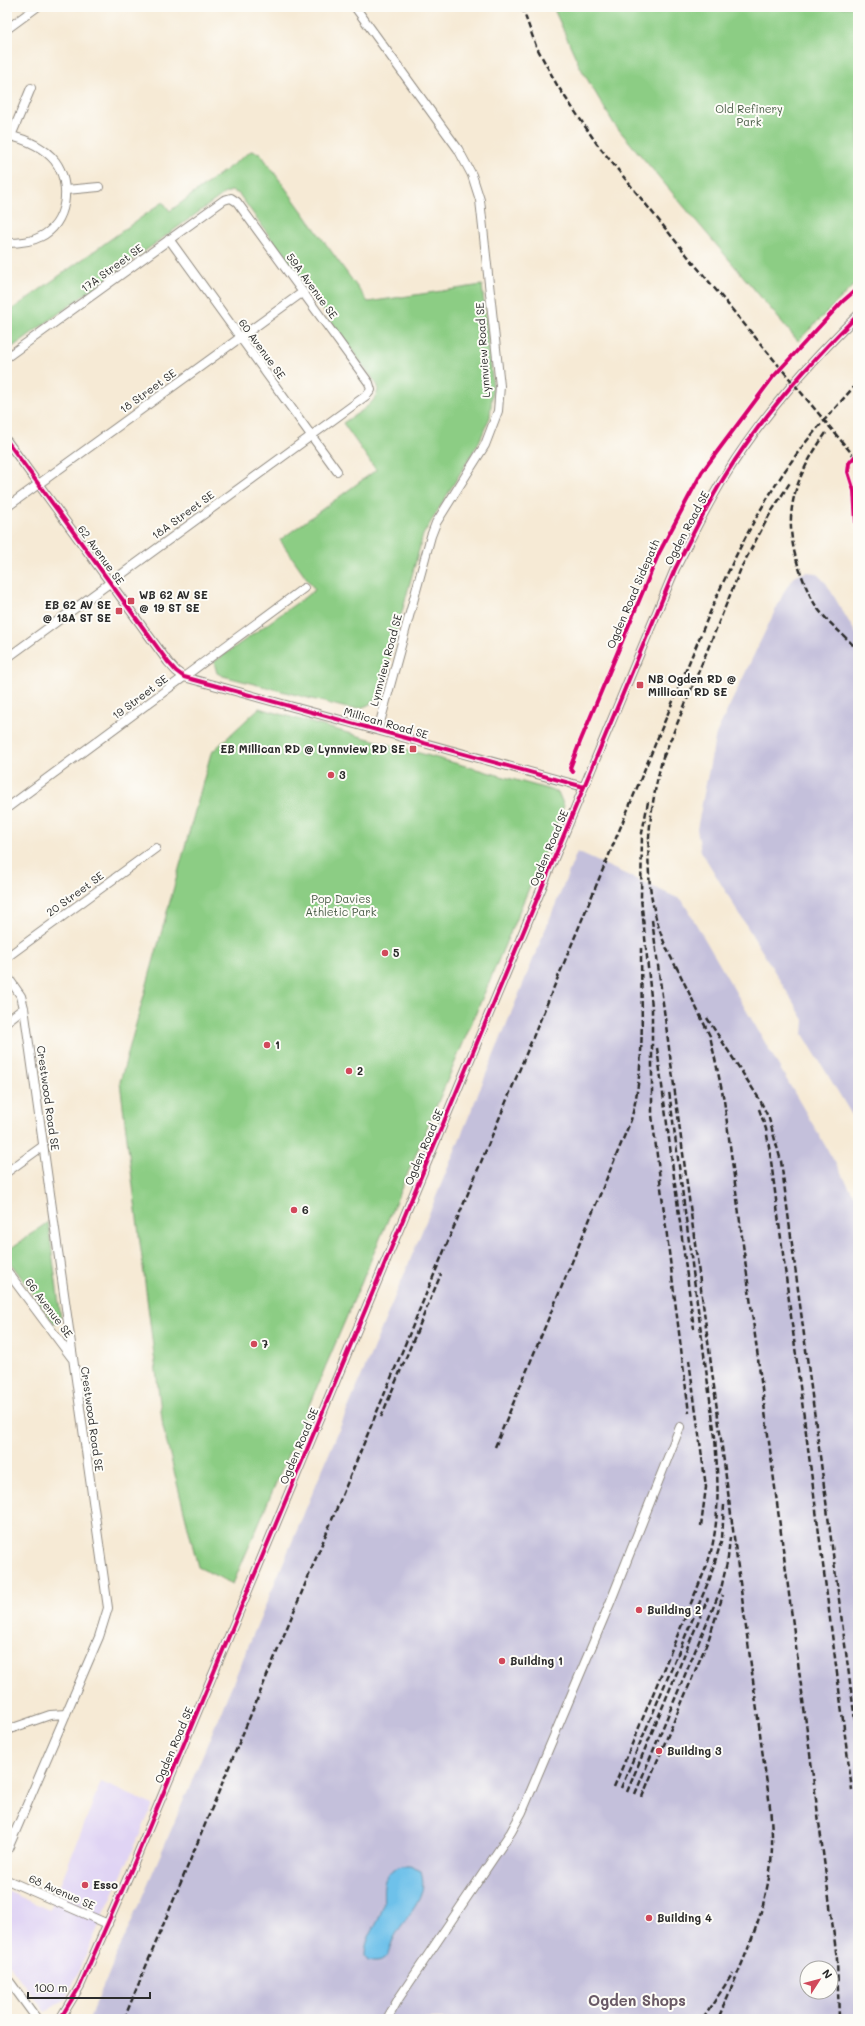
<svg xmlns="http://www.w3.org/2000/svg" width="865" height="2026" font-family="Mali,sans-serif">
<style>
.built{fill:#e0d4f4}
.industrial{fill:#c4c0db;fill-rule:evenodd}
.green{fill:#8ccd84;stroke:#5c7c58}
.water{fill:#6ec1ea;stroke:#4c768a}
.lines{fill:none;stroke-linecap:round;stroke-linejoin:round}
.minor-casing{stroke:#908a80;stroke-width:10}
.minor{stroke:#fff;stroke-width:8}
.rail{stroke:#2b2b2b;stroke-width:2.5;stroke-dasharray:6 3;stroke-linecap:butt}
.cycleway-casing{stroke:#fdfcf7;stroke-width:6}
.cycleway{stroke:#d6006c;stroke-width:4}
.poi-dot{fill:#d1495b;stroke:#fdfcf7;stroke-width:1.5}
.labels{text-anchor:middle;stroke-width:4;stroke-linejoin:round;paint-order:stroke}
.park-label{font-size:11px;fill:#485c46;stroke:#fdfcf7}
.street-label{font-size:11px;fill:#2b2b2b;stroke:#fdfcf7}
.poi-label{font-size:11px;font-weight:bold;fill:#2b2b2b;stroke:#fdfcf7;text-anchor:start}
.district-label{font-size:15px;font-weight:bold;fill:#6a5a66;stroke:#fdfcf7}
</style>
<rect width="100%" height="100%" fill="#fdfcf7"/>
<filter id="ink" filterUnits="userSpaceOnUse"><feTurbulence type="fractalNoise" baseFrequency=".025" numOctaves="2"/><feDisplacementMap in="SourceGraphic" scale="8" xChannelSelector="R" yChannelSelector="G"/><feConvolveMatrix kernelMatrix="1 2 1 2 8 2 1 2 1" color-interpolation-filters="sRGB"/></filter>
<filter id="wash" filterUnits="userSpaceOnUse"><feTurbulence type="fractalNoise" baseFrequency=".012" numOctaves="4" result="noise"/><feDisplacementMap in="SourceGraphic" scale="16" xChannelSelector="R" yChannelSelector="G"/><feGaussianBlur stdDeviation="0.9" result="paint"/><feColorMatrix in="noise" values="0 0 0 0 0 0 0 0 0 0 0 0 0 0 0 0 0 1.4 0 .05"/><feComposite in="paint" operator="in"/></filter>
<g filter="url(#wash)">
<rect width="100%" height="100%" fill="#f6ead5"/>
<!-- built -->
<path class="built" d="M 101,1782 L 153,1805 L 66,1999 L 45,2012 L 7,1962 L 7,1891 L 50,1910 Z"/>
<!-- industrial -->
<path class="industrial" d="M 807,572 L 816,573 L 826,583 L 858,637 L 858,1125 L 803,1034 L 804,1020 L 701,851 L 697,829 L 716,734 L 785,590 L 795,575 Z
M 577,852 L 682,900 L 858,1202 L 858,2019 L 89,2019 L 172,1828 L 406,1270 ZM 807,1968 L 831,1968 L 831,1992 L 807,1992 Z"/>
<!-- green -->
<path class="green" d="M 553,7 L 858,7 L 858,281 L 798,341 L 614,124 L 580,67 Z
M 251,151 L 260,153 L 368,302 L 482,285 L 493,386 L 490,417 L 479,442 L 423,535 L 379,696 C 369,707 361,709 347,708 L 223,676 L 217,673 L 214,662 L 315,590 L 280,540 L 376,470 L 343,423 C 355,414 379,404 378,386 L 239,194 L 232,191 L 225,193 L 7,351 L 7,313 L 163,202 L 170,211 Z
M 259,708 L 558,792 L 564,806 L 233,1584 L 198,1567 L 163,1427 L 120,1082 L 211,753 Z
M 48,1222 L 61,1319 L 57,1323 L 54,1323 L 7,1258 L 7,1251 Z"/>
<!-- water -->
<path class="water" d="M 402,1866 L 410,1866 L 421,1871 C 430,1900 404,1916 393,1940 C 390,1946 389,1955 383,1959 C 379,1962 373,1961 368,1960 L 365,1956 C 364,1937 379,1924 383,1906 C 385,1896 381,1886 387,1876 C 390,1870 396,1868 402,1866 Z"/>
</g>
<g filter="url(#ink)">
<g class="lines">
<!-- minor casing -->
<g class="minor-casing">
<path id="minor" d="M 355,7 L 458,149 L 472,175 L 480,200 L 500,386 L 498,411 L 485,445 L 436,523 L 431,536 L 378,730
M 7,29 L 37,7
M 7,135 C 25,139 43,146 55,161 C 72,184 68,224 40,237 C 31,242 17,243 7,243
M 11,136 L 31,88
M 66,190 L 99,187
M 169,239 L 337,471
M 7,357 L 224,200 L 231,198 L 237,202 L 369,383 L 371,390 L 367,395 L 7,658
M 7,441 L 168,662 L 176,671 L 184,677 L 584,787
M 7,507 L 303,292
M 7,808 L 304,588
M 7,957 L 156,848
M 7,976 L 21,996 L 24,1008 L 108,1608 L 99,1637 L 7,1851
M 7,1021 L 24,1008
M 7,1172 L 43,1146
M 7,1271 L 72,1358
M 7,1730 L 50,1715 L 66,1714
M 7,1880 L 108,1924
M 7,1978 L 37,2019
M 60,2019 L 80,1986 L 132,1868 L 675,569 C 691,538 706,506 725,476 C 762,416 808,364 858,315
M 387,2019 L 399,1998 L 511,1832 L 522,1812 L 610,1603 L 680,1427"/>
</g>
<!-- minor -->
<use href="#minor" class="minor"/>
<!-- rail -->
<path class="rail" d="M 522,7 L 536,46 L 557,85 L 597,144 L 686,254 L 858,461
M 826,433 C 796,476 781,512 798,565 C 803,580 809,596 818,609 C 830,625 846,636 858,651
M 664,753 C 644,825 638,904 678,970
M 663,758 L 742,566 L 770,514 L 791,481
M 648,802 L 642,833 L 641,898 L 652,1007 L 652,1115 L 689,1413
M 652,920 L 760,1733 C 764,1770 773,1810 772,1848 C 770,1909 741,1964 718,2019
M 676,966 L 710,1036 L 724,1100 L 837,1959 L 839,2019
M 707,1018 L 760,1100 L 769,1119 L 781,1161 L 858,1743
M 657,1048 L 694,1329
M 759,1109 L 766,1129 L 770,1153 L 852,1790
M 689,1360 L 706,1487 L 701,1526
M 381,1417 L 441,1274
M 495,1447 L 631,1120 C 646,1064 641,1005 641,948
M 614,1787 L 707,1565 C 721,1523 718,1481 715,1437 L 669,1091
M 621,1788 L 710,1578 L 722,1539 L 724,1505
M 627,1792 L 708,1598
M 635,1794 L 721,1589 L 728,1558 L 730,1537
M 642,1797 L 709,1638 L 723,1595
M 124,2019 L 716,598 C 740,545 767,493 802,447 C 820,424 839,404 858,382
M 703,2019 L 733,1973"/>
<!-- cycleway casing -->
<g class="cycleway-casing">
<path id="cycleway" d="M 7,441 L 168,662 L 176,671 L 184,677 L 584,787
M 858,453 L 849,463 L 848,472 L 854,491 L 858,552
M 573,772 L 570,768 L 580,742 L 659,553 L 702,472 L 773,377 L 843,301 L 858,288
M 60,2019 L 80,1986 L 132,1868 L 675,569 C 691,538 706,506 725,476 C 762,416 808,364 858,315"/>
</g>
<!-- cycleway -->
<use href="#cycleway" class="cycleway"/>
</g>
</g>
<!-- markers -->
<g class="poi-dot">
<rect x="127" y="597" width="8" height="8" rx="2"/>
<rect x="115" y="607" width="8" height="8" rx="2"/>
<rect x="636" y="681" width="8" height="8" rx="2"/>
<rect x="409" y="745" width="8" height="8" rx="2"/>
<circle cx="331" cy="775" r="4"/>
<circle cx="385" cy="953" r="4"/>
<circle cx="267" cy="1045" r="4"/>
<circle cx="349" cy="1071" r="4"/>
<circle cx="294" cy="1210" r="4"/>
<circle cx="254" cy="1344" r="4"/>
<circle cx="639" cy="1610" r="4"/>
<circle cx="502" cy="1661" r="4"/>
<circle cx="659" cy="1751" r="4"/>
<circle cx="85" cy="1885" r="4"/>
<circle cx="649" cy="1918" r="4"/>
</g>
<g class="labels">
<!-- park labels -->
<g class="park-label">
<text x="749" y="113">Old Refinery<tspan x="749" dy="13">Park</tspan></text>
<text x="341" y="903">Pop Davies<tspan x="341" dy="13">Athletic Park</tspan></text>
</g>
<!-- street labels -->
<g class="street-label">
<text transform="translate(112 268) rotate(-36)" y="4">17A Street SE</text>
<text transform="translate(312 286) rotate(54)" y="4">59A Avenue SE</text>
<text transform="translate(262 349) rotate(54)" y="4">60 Avenue SE</text>
<text transform="translate(483 350) rotate(-94)" y="4">Lynnview Road SE</text>
<text transform="translate(148 391) rotate(-36)" y="4">18 Street SE</text>
<text transform="translate(183 515) rotate(-36)" y="4">18A Street SE</text>
<text transform="translate(687 528) rotate(-62)" y="4">Ogden Road SE</text>
<text transform="translate(101 555) rotate(54)" y="4">62 Avenue SE</text>
<text transform="translate(633 594) rotate(-67)" y="4">Ogden Road Sidepath</text>
<text transform="translate(386 660) rotate(-75)" y="4">Lynnview Road SE</text>
<text transform="translate(140 697) rotate(-37)" y="4">19 Street SE</text>
<text transform="translate(386 723) rotate(16)" y="4">Millican Road SE</text>
<text transform="translate(549 848) rotate(-67)" y="4">Ogden Road SE</text>
<text transform="translate(75 894) rotate(-36)" y="4">20 Street SE</text>
<text transform="translate(48 1098) rotate(82)" y="4">Crestwood Road SE</text>
<text transform="translate(424 1147) rotate(-67)" y="4">Ogden Road SE</text>
<text transform="translate(49 1308) rotate(53)" y="4">66 Avenue SE</text>
<text transform="translate(92 1419) rotate(82)" y="4">Crestwood Road SE</text>
<text transform="translate(299 1446) rotate(-67)" y="4">Ogden Road SE</text>
<text transform="translate(174 1745) rotate(-67)" y="4">Ogden Road SE</text>
<text transform="translate(62 1892) rotate(24)" y="4">68 Avenue SE</text>
</g>
<!-- poi labels -->
<g class="poi-label">
<text x="139" y="599">WB 62 AV SE<tspan x="139" dy="13">@ 19 ST SE</tspan></text>
<text x="111" y="609" text-anchor="end">EB 62 AV SE<tspan x="111" dy="13">@ 18A ST SE</tspan></text>
<text x="648" y="683">NB Ogden RD @<tspan x="648" dy="13">Millican RD SE</tspan></text>
<text x="405" y="753" text-anchor="end">EB Millican RD @ Lynnview RD SE</text>
<text x="339" y="779">3</text>
<text x="393" y="957">5</text>
<text x="275" y="1049">1</text>
<text x="357" y="1075">2</text>
<text x="302" y="1214">6</text>
<text x="262" y="1348">7</text>
<text x="647" y="1614">Building 2</text>
<text x="510" y="1665">Building 1</text>
<text x="667" y="1755">Building 3</text>
<text x="93" y="1889">Esso</text>
<text x="657" y="1922">Building 4</text>
</g>
<!-- district labels -->
<g class="district-label">
<text x="637" y="2006">Ogden Shops</text>
</g>
</g>
<!-- margin -->
<rect width="865" height="2026" fill="none" stroke="#fdfcf7" stroke-width="24"/>
<!-- north arrow -->
<g transform="translate(819 1980) rotate(54)"><circle r="19" fill="#fdfcf7" stroke="#a9a8a5"/>
<path d="M0-3L7 15L0 10L-7 15Z" fill="#d1495b"/>
<text y="-6" font-size="11" font-weight="bold" text-anchor="middle" fill="#2b2b2b">N</text>
</g>
<!-- scale -->
<path d="M28 1992v6h122v-6" fill="none" stroke="#2b2b2b" stroke-width="2"/>
<text x="34" y="1992" font-size="12" fill="#2b2b2b" stroke="#fdfcf7" stroke-width="3" paint-order="stroke">100 m</text>
</svg>
